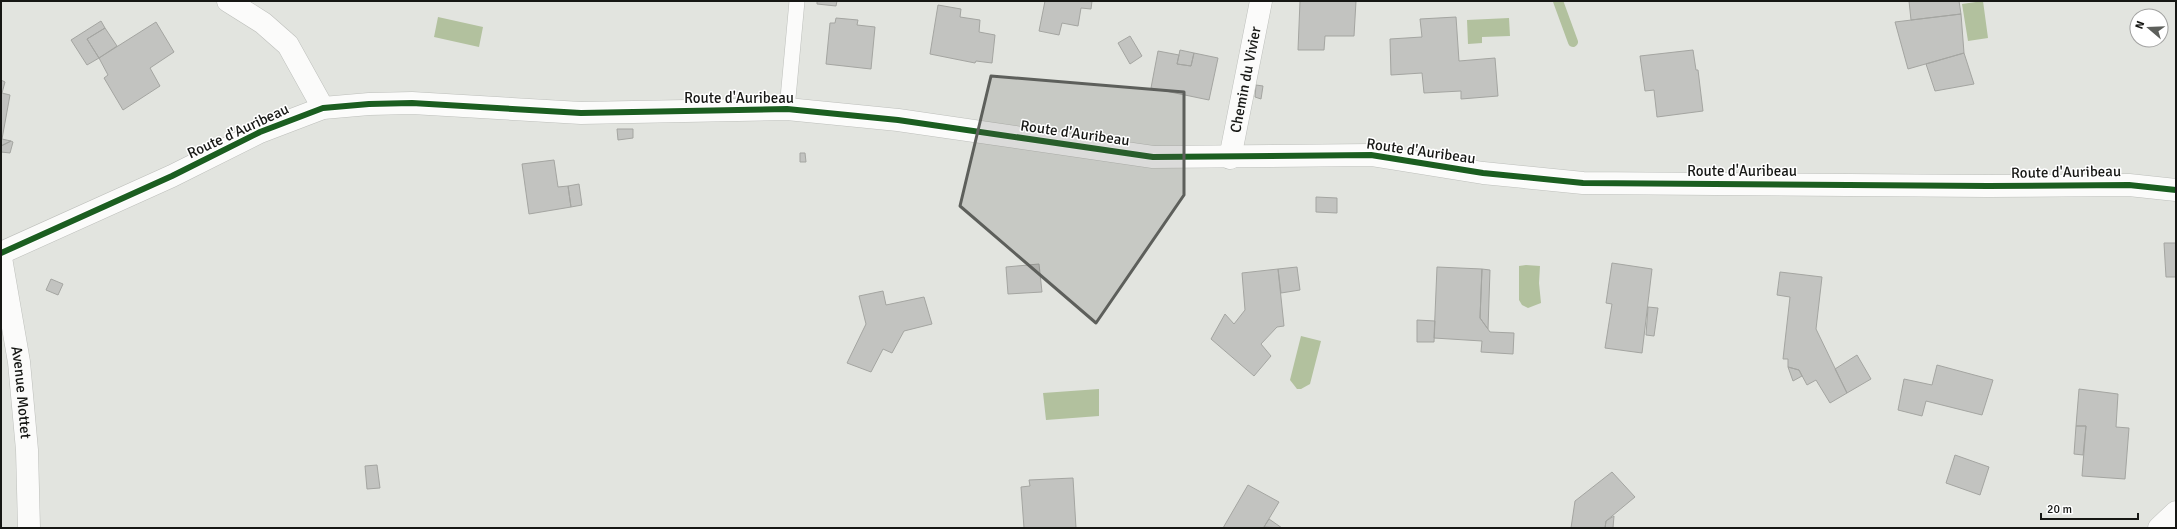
<svg xmlns="http://www.w3.org/2000/svg" width="2177" height="529" font-family="Signika,sans-serif">
<style>
.water{fill:#b2c19e}
.lines{fill:none;stroke-linecap:round;stroke-linejoin:round}
.stream{stroke:#b2c19e;stroke-width:10}
.building{fill:#c2c3c0;stroke:#a4a5a1}
.service-casing{stroke:#bdbfbb;stroke-width:16}
.minor-casing{stroke:#bdbfbb;stroke-width:23}
.tertiary-casing{stroke:#bdbfbb;stroke-width:23}
.service{stroke:#fbfbfa;stroke-width:15}
.minor{stroke:#fbfbfa;stroke-width:22}
.tertiary{stroke:#fbfbfa;stroke-width:22}
.cycleway-casing{stroke:#fff;stroke-width:8}
.cycleway{stroke:#1b5e20;stroke-width:6}
.marked{fill:#5d5f5b;fill-opacity:0.2;stroke:#5d5f5b;stroke-width:3;stroke-linejoin:round}
.labels{text-anchor:middle;stroke-width:3;stroke-linejoin:round;paint-order:stroke}
.street-label{font-size:15px;fill:#161714;stroke:#fff}
</style>
<rect width="100%" height="100%" fill="#e2e4df"/>
<!-- water -->
<path class="water" d="M 1983,1 L 1988,38 L 1968,41 L 1962,4 Z
M 438,17 L 483,27 L 479,47 L 434,37 Z
M 1509,18 L 1510,36 L 1482,37 L 1482,43 L 1468,44 L 1467,20 Z
M 1526,265 L 1540,266 L 1539,283 L 1541,303 L 1528,308 L 1522,305 L 1519,300 L 1519,266 Z
M 1301,336 L 1321,341 L 1310,384 L 1301,389 L 1297,389 L 1290,380 Z
M 1099,389 L 1099,416 L 1046,420 L 1043,393 Z"/>
<g class="lines">
<!-- stream -->
<path class="stream" d="M 1558,1 L 1573,42"/>
</g>
<!-- building -->
<path class="building" d="M 817,1 L 837,1 L 836,6 L 817,4 Z
M 1045,1 L 1092,1 L 1091,9 L 1081,8 L 1078,26 L 1062,23 L 1059,35 L 1039,31 Z
M 1300,1 L 1356,1 L 1354,36 L 1325,36 L 1324,50 L 1298,50 Z
M 1909,1 L 1959,1 L 1961,14 L 1911,20 Z
M 938,5 L 961,9 L 960,17 L 980,20 L 979,32 L 995,35 L 992,63 L 976,61 L 975,63 L 930,54 Z
M 1961,14 L 1964,53 L 1908,69 L 1895,22 Z
M 1456,17 L 1459,61 L 1495,58 L 1498,96 L 1461,99 L 1461,91 L 1424,93 L 1422,73 L 1391,75 L 1390,39 L 1422,37 L 1420,19 Z
M 836,18 L 858,20 L 857,25 L 875,27 L 871,69 L 826,64 L 830,23 L 835,23 Z
M 101,21 L 105,28 L 87,39 L 99,58 L 87,65 L 71,40 Z
M 156,22 L 174,52 L 150,68 L 160,86 L 123,110 L 104,78 L 108,75 L 99,58 Z
M 105,28 L 117,46 L 99,58 L 87,39 Z
M 1130,36 L 1142,56 L 1130,64 L 1118,43 Z
M 1180,50 L 1194,53 L 1191,66 L 1177,64 Z
M 1693,50 L 1696,70 L 1698,70 L 1703,111 L 1657,117 L 1654,90 L 1645,91 L 1640,56 Z
M 1158,51 L 1179,55 L 1177,64 L 1191,66 L 1194,53 L 1218,58 L 1209,100 L 1151,88 Z
M 1964,53 L 1974,84 L 1935,91 L 1926,64 Z
M 1,80 L 5,82 L 2,93 L 10,95 L 2,139 L 11,141 L 1,146 Z
M 1256,85 L 1263,86 L 1261,99 L 1255,97 Z
M 617,129 L 633,129 L 633,138 L 618,140 Z
M 11,141 L 13,142 L 10,153 L 1,152 L 1,146 Z
M 800,153 L 805,153 L 806,162 L 800,162 Z
M 554,160 L 558,187 L 568,186 L 571,207 L 529,214 L 522,164 Z
M 579,184 L 582,205 L 571,207 L 568,186 Z
M 1316,197 L 1337,198 L 1337,213 L 1316,212 Z
M 2164,243 L 2176,243 L 2176,277 L 2166,277 Z
M 1612,263 L 1652,269 L 1642,353 L 1605,348 L 1612,304 L 1606,303 Z
M 1039,264 L 1042,292 L 1008,294 L 1006,267 Z
M 1297,267 L 1300,290 L 1281,293 L 1278,269 Z
M 1437,267 L 1482,269 L 1480,318 L 1490,332 L 1514,333 L 1513,354 L 1481,352 L 1482,341 L 1434,338 Z
M 1278,269 L 1284,326 L 1277,327 L 1261,344 L 1271,356 L 1254,376 L 1211,339 L 1225,314 L 1234,324 L 1245,310 L 1242,273 Z
M 1482,269 L 1490,270 L 1488,329 L 1480,318 Z
M 1780,272 L 1822,277 L 1816,329 L 1847,393 L 1830,403 L 1816,380 L 1807,385 L 1799,370 L 1788,367 L 1788,359 L 1783,359 L 1790,297 L 1777,295 Z
M 51,279 L 63,284 L 58,295 L 46,290 Z
M 883,291 L 886,305 L 924,297 L 932,324 L 904,331 L 892,353 L 883,349 L 871,372 L 847,363 L 866,324 L 859,296 Z
M 1648,307 L 1658,308 L 1654,336 L 1646,335 Z
M 1417,320 L 1435,321 L 1434,342 L 1417,342 Z
M 1857,355 L 1871,379 L 1847,393 L 1835,369 Z
M 1937,365 L 1993,380 L 1982,415 L 1926,401 L 1922,416 L 1898,410 L 1904,379 L 1932,385 Z
M 1788,367 L 1799,370 L 1802,376 L 1793,381 Z
M 2079,389 L 2118,394 L 2116,427 L 2129,428 L 2125,479 L 2082,476 L 2086,426 L 2076,426 Z
M 2076,426 L 2086,426 L 2083,455 L 2074,454 Z
M 1955,455 L 1989,467 L 1980,495 L 1946,483 Z
M 377,465 L 380,488 L 367,489 L 365,466 Z
M 1612,472 L 1635,497 L 1606,521 L 1605,528 L 1571,528 L 1575,501 Z
M 1073,478 L 1076,528 L 1024,528 L 1021,487 L 1030,486 L 1029,480 Z
M 1248,485 L 1279,502 L 1264,527 L 1265,528 L 1223,528 Z
M 1614,516 L 1613,528 L 1605,528 L 1606,521 Z
M 1269,519 L 1282,528 L 1264,527 Z"/>
<g class="lines">
<!-- service casing -->
<g class="service-casing">
<path id="service" d="M 787,109 L 797,1"/>
</g>
<!-- minor casing -->
<g class="minor-casing">
<g id="minor">
<path d="M 228,1 L 263,23 L 288,45 L 323,108"/>
<path id="s1" d="M 1230,158 L 1261,1"/>
<path id="s2" d="M 1,258 L 19,362 L 27,450 L 29,528"/>
<path d="M 2159,528 L 2176,512"/>
</g>
</g>
<!-- tertiary casing -->
<g class="tertiary-casing">
<path id="tertiary" d="M 1,253 L 172,176 L 260,132 L 323,108 L 369,104 L 412,103 L 581,113 L 787,109 L 898,120 L 1153,157 L 1371,155 L 1483,173 L 1583,183 L 1988,186 L 2129,185 L 2176,190"/>
</g>
<!-- service -->
<use href="#service" class="service"/>
<!-- minor -->
<use href="#minor" class="minor"/>
<!-- tertiary -->
<use href="#tertiary" class="tertiary"/>
<!-- cycleway casing -->
<g class="cycleway-casing">
<path id="cycleway" d="M 1,253 L 172,176 L 260,132 L 323,108 L 369,104 L 412,103 L 581,113 L 787,109 L 898,120 L 1153,157 L 1371,155 L 1483,173 L 1583,183 L 1988,186 L 2129,185 L 2176,190"/>
</g>
<!-- cycleway -->
<use href="#cycleway" class="cycleway"/>
</g>
<!-- marked area -->
<path class="marked" d="M 991,76 L 1184,92 L 1184,195 L 1096,323 L 960,206 Z"/>
<g class="labels">
<!-- street labels -->
<g class="street-label">
<text dy="5" stroke="none"><textPath href="#s1" startOffset="80">Chemin du Vivier</textPath></text>
<text x="739" y="103">Route d'Auribeau</text>
<text transform="translate(238 131) rotate(-25)" y="5">Route d'Auribeau</text>
<text transform="translate(1075 133) rotate(8)" y="5">Route d'Auribeau</text>
<text transform="translate(1421 151) rotate(8)" y="5">Route d'Auribeau</text>
<text x="1742" y="176">Route d'Auribeau</text>
<text transform="translate(2066 172) rotate(-1)" y="5">Route d'Auribeau</text>
<text dy="5" stroke="none"><textPath href="#s2" startOffset="136">Avenue Mottet</textPath></text>
</g>
</g>
<!-- border -->
<rect width="2177" height="529" fill="none" stroke="#161714" stroke-width="4"/>
<!-- north arrow -->
<g transform="translate(2149 28) rotate(289)"><circle r="19" fill="#ffffff" stroke="#a2a2a1"/>
<path d="M0-3L7 15L0 10L-7 15Z" fill="#5d5f5b"/>
<text y="-6" font-size="11" font-weight="bold" text-anchor="middle" fill="#161714">N</text>
</g>
<!-- scale -->
<path d="M2041 513v6h97v-6" fill="none" stroke="#161714" stroke-width="2"/>
<text x="2047" y="513" font-size="12" fill="#161714" stroke="#ffffff" stroke-width="3" paint-order="stroke">20 m</text>
</svg>
